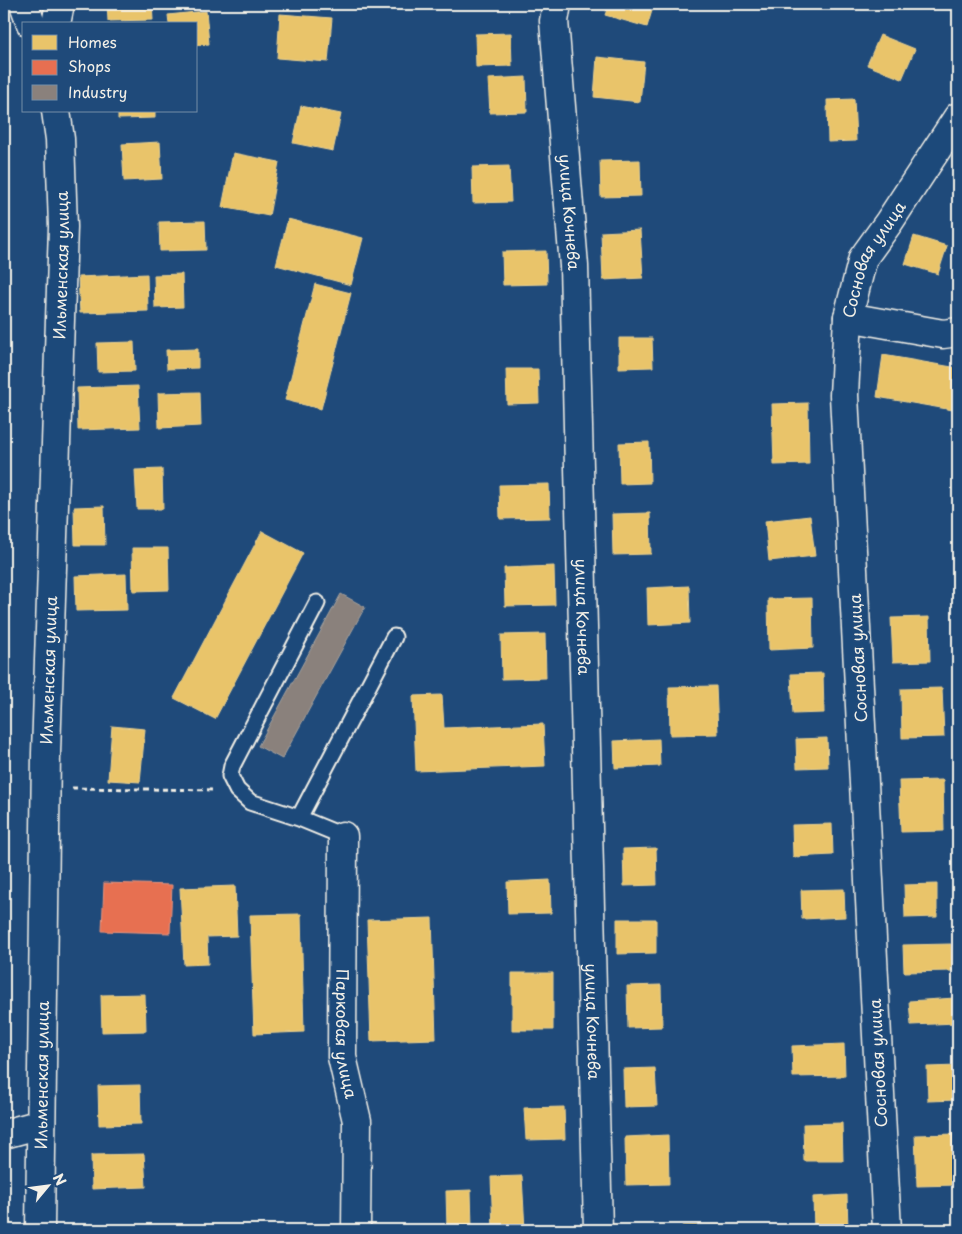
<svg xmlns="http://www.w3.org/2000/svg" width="962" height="1234" font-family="'Playpen Sans',sans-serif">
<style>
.homes{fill:#e9c46a;stroke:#ecd290}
.shops{fill:#e76f51;stroke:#eb967e}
.industry{fill:#8a817c;stroke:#aaa39c}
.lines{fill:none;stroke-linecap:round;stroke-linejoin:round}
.lane-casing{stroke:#f4f1e8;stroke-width:19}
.street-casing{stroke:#f4f1e8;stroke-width:31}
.secondary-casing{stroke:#f4f1e8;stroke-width:31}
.path{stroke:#f4f1e8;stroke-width:3;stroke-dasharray:5 4;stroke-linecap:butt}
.lane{stroke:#1f4a7a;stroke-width:15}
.street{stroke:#1f4a7a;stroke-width:28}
.secondary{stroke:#1f4a7a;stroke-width:28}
.labels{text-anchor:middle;stroke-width:5;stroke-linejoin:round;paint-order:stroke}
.street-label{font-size:16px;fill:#f4f1e8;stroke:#1f4a7a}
</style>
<rect width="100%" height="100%" fill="#1f4a7a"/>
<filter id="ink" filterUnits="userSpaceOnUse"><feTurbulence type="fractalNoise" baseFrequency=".02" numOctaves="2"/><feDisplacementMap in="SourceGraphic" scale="10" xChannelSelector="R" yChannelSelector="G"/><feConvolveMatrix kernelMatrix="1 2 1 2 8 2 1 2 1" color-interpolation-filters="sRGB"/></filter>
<g filter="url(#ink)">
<!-- homes -->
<path class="homes" d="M 107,4 L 152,4 L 153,20 L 108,21 Z
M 609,4 L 654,4 L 647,27 L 605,15 Z
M 206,11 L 209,44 L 196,45 L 196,24 L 169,24 L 168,15 Z
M 280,14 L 332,18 L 328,62 L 277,58 Z
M 511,33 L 512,66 L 476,67 L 475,34 Z
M 880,35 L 915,49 L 902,79 L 867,65 Z
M 597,57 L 644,62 L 640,102 L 594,97 Z
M 526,77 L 527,112 L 490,113 L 488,79 Z
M 854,99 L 856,141 L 828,142 L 827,100 Z
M 301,106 L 341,114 L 333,151 L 293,143 Z
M 118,111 L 155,111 L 155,118 L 118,119 Z
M 160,142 L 162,179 L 124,181 L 122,144 Z
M 233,153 L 279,162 L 269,216 L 222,207 Z
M 640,160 L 641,196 L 601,197 L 600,161 Z
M 509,166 L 511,202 L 473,203 L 472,167 Z
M 288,219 L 363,238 L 351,285 L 276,265 Z
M 205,221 L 206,250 L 160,251 L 159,222 Z
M 640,230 L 643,278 L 603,280 L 601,232 Z
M 914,236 L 947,246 L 938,274 L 905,264 Z
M 546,251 L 547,284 L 503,285 L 502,252 Z
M 147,274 L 148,311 L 80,313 L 78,277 Z
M 182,274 L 183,307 L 155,308 L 154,275 Z
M 315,284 L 351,293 L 321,409 L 285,400 Z
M 619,338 L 652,338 L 653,367 L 619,368 Z
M 134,342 L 135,371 L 98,372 L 97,343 Z
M 198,349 L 198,368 L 167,369 L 166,350 Z
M 883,355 L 958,368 L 953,410 L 877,397 Z
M 506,369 L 538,369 L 539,403 L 507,404 Z
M 138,386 L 140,428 L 78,430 L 77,388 Z
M 200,392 L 201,426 L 159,428 L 158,393 Z
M 808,403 L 809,464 L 774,465 L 772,404 Z
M 649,442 L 650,483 L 620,484 L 619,443 Z
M 162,469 L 163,509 L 137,509 L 135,470 Z
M 549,484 L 550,518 L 500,519 L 499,485 Z
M 104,506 L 105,545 L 75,545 L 74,507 Z
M 650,513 L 651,554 L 613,555 L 612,514 Z
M 810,516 L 815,556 L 769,561 L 765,521 Z
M 262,531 L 303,553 L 215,719 L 174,698 Z
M 132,548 L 168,548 L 169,590 L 133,591 Z
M 554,566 L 555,605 L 505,606 L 504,568 Z
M 126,574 L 127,610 L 76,611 L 75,576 Z
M 689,586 L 690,623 L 648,625 L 647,588 Z
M 812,598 L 813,648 L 769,650 L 768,599 Z
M 929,617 L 930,661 L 893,662 L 891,618 Z
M 545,634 L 546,678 L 502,679 L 501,635 Z
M 823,673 L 824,713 L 793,714 L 791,674 Z
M 716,686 L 718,734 L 670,735 L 669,687 Z
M 942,688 L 944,737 L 902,738 L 901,689 Z
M 442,695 L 444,728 L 543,724 L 545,766 L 416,771 L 413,696 Z
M 112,726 L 145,729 L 140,782 L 108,780 Z
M 827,738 L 828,767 L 797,768 L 796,739 Z
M 659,739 L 660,766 L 615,768 L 614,741 Z
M 943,780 L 944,831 L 901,832 L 899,781 Z
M 832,824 L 833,855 L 793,857 L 792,825 Z
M 656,848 L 657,885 L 624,886 L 623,849 Z
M 550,880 L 551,913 L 508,914 L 507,882 Z
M 937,884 L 937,917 L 905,918 L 904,885 Z
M 235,886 L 237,936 L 207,937 L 208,964 L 184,965 L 180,888 Z
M 844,889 L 845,917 L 802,919 L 801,890 Z
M 301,914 L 304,1032 L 254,1034 L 250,915 Z
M 432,918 L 436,1039 L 371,1041 L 367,920 Z
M 617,919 L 656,919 L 656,953 L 617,954 Z
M 951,944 L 952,971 L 904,972 L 903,945 Z
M 512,973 L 553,973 L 553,1030 L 512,1030 Z
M 661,985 L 662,1027 L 628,1028 L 627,986 Z
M 145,994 L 146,1031 L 102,1032 L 101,995 Z
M 955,998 L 957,1023 L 911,1025 L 909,1001 Z
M 844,1044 L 845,1076 L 793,1077 L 792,1046 Z
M 958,1066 L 958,1100 L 928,1101 L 927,1067 Z
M 655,1068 L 657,1106 L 624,1107 L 623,1069 Z
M 140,1085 L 141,1124 L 99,1125 L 98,1086 Z
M 564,1107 L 565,1139 L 526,1140 L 524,1108 Z
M 842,1123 L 843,1161 L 804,1161 L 803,1124 Z
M 958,1134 L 958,1185 L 917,1186 L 915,1135 Z
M 668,1135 L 669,1184 L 626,1185 L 625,1137 Z
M 144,1154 L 146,1187 L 92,1189 L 91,1155 Z
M 522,1176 L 525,1230 L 493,1230 L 491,1177 Z
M 471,1190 L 472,1228 L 447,1229 L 446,1191 Z
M 847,1195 L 848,1230 L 814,1230 L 813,1197 Z
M 726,1225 L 726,1230 L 682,1230 L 682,1226 Z"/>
<!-- shops -->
<path class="shops" d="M 104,883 L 172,885 L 170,933 L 102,931 Z"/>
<!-- industry -->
<path class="industry" d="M 341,594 L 365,607 L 282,759 L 258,746 Z"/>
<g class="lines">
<!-- lane casing -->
<g class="lane-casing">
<path id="lane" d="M 317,603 L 232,766 L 230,776 L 237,790 L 250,802 L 299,818 L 343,836
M 299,818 L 394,637"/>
</g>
<!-- street casing -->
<g class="street-casing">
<g id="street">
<path id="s1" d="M 557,4 L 554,21 L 574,266 L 598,1230"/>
<path d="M 56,24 L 60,4"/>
<path d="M 848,317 L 943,334 L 958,332"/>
<path id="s2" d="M 343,836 L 342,1057 L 357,1121 L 356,1230"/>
<path d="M 4,1134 L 41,1124"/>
<path id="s3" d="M 887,1230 L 844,395 L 848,317 L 863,258 L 889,222 L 958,117"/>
</g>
</g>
<!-- secondary casing -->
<g class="secondary-casing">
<g id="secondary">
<path d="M 24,4 L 31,24"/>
<path id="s4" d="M 40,1230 L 46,753 L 63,227 L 60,139 L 56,111"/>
</g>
</g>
<!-- path -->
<path class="path" d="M 72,788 L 216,790"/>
<!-- lane -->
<use href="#lane" class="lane"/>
<!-- street -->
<use href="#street" class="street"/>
<!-- secondary -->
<use href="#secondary" class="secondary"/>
</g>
</g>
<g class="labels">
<!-- street labels -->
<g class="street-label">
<text dy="6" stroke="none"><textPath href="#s1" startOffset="209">улица Кочнева</textPath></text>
<text dy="6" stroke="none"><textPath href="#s3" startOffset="978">Сосновая улица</textPath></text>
<text dy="6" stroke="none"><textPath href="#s4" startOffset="965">Ильменская улица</textPath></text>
<text dy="6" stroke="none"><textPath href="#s1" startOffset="614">улица Кочнева</textPath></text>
<text transform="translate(858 658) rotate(-93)" y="6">Сосновая улица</text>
<text dy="6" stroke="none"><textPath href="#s4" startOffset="560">Ильменская улица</textPath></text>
<text dy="6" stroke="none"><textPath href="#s1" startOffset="1019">улица Кочнева</textPath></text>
<text dy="6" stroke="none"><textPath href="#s2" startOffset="198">Парковая улица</textPath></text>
<text transform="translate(878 1063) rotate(-93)" y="6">Сосновая улица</text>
<text dy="6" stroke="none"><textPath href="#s4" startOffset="155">Ильменская улица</textPath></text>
</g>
</g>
<!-- margin -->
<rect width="962" height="1234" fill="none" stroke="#1f4a7a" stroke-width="20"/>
<rect x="10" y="10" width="942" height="1214" fill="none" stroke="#f4f1e8" stroke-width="2" filter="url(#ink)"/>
<!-- legend -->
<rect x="22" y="22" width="175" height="90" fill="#1f4a7a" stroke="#748da6"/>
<rect x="32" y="35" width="25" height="15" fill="#e9c46a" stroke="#748da6"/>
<text x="68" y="48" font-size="15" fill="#f4f1e8">Homes</text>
<rect x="32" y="60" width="25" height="15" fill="#e76f51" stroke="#748da6"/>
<text x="68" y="72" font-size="15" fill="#f4f1e8">Shops</text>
<rect x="32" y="85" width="25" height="15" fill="#8a817c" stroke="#748da6"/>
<text x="68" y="98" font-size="15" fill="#f4f1e8">Industry</text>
<!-- north arrow -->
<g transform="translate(48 1186) rotate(61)" stroke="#1f4a7a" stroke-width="4" paint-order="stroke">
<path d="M0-4L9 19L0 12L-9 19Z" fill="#f4f1e8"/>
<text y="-8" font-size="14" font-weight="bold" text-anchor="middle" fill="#f4f1e8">N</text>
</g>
</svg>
